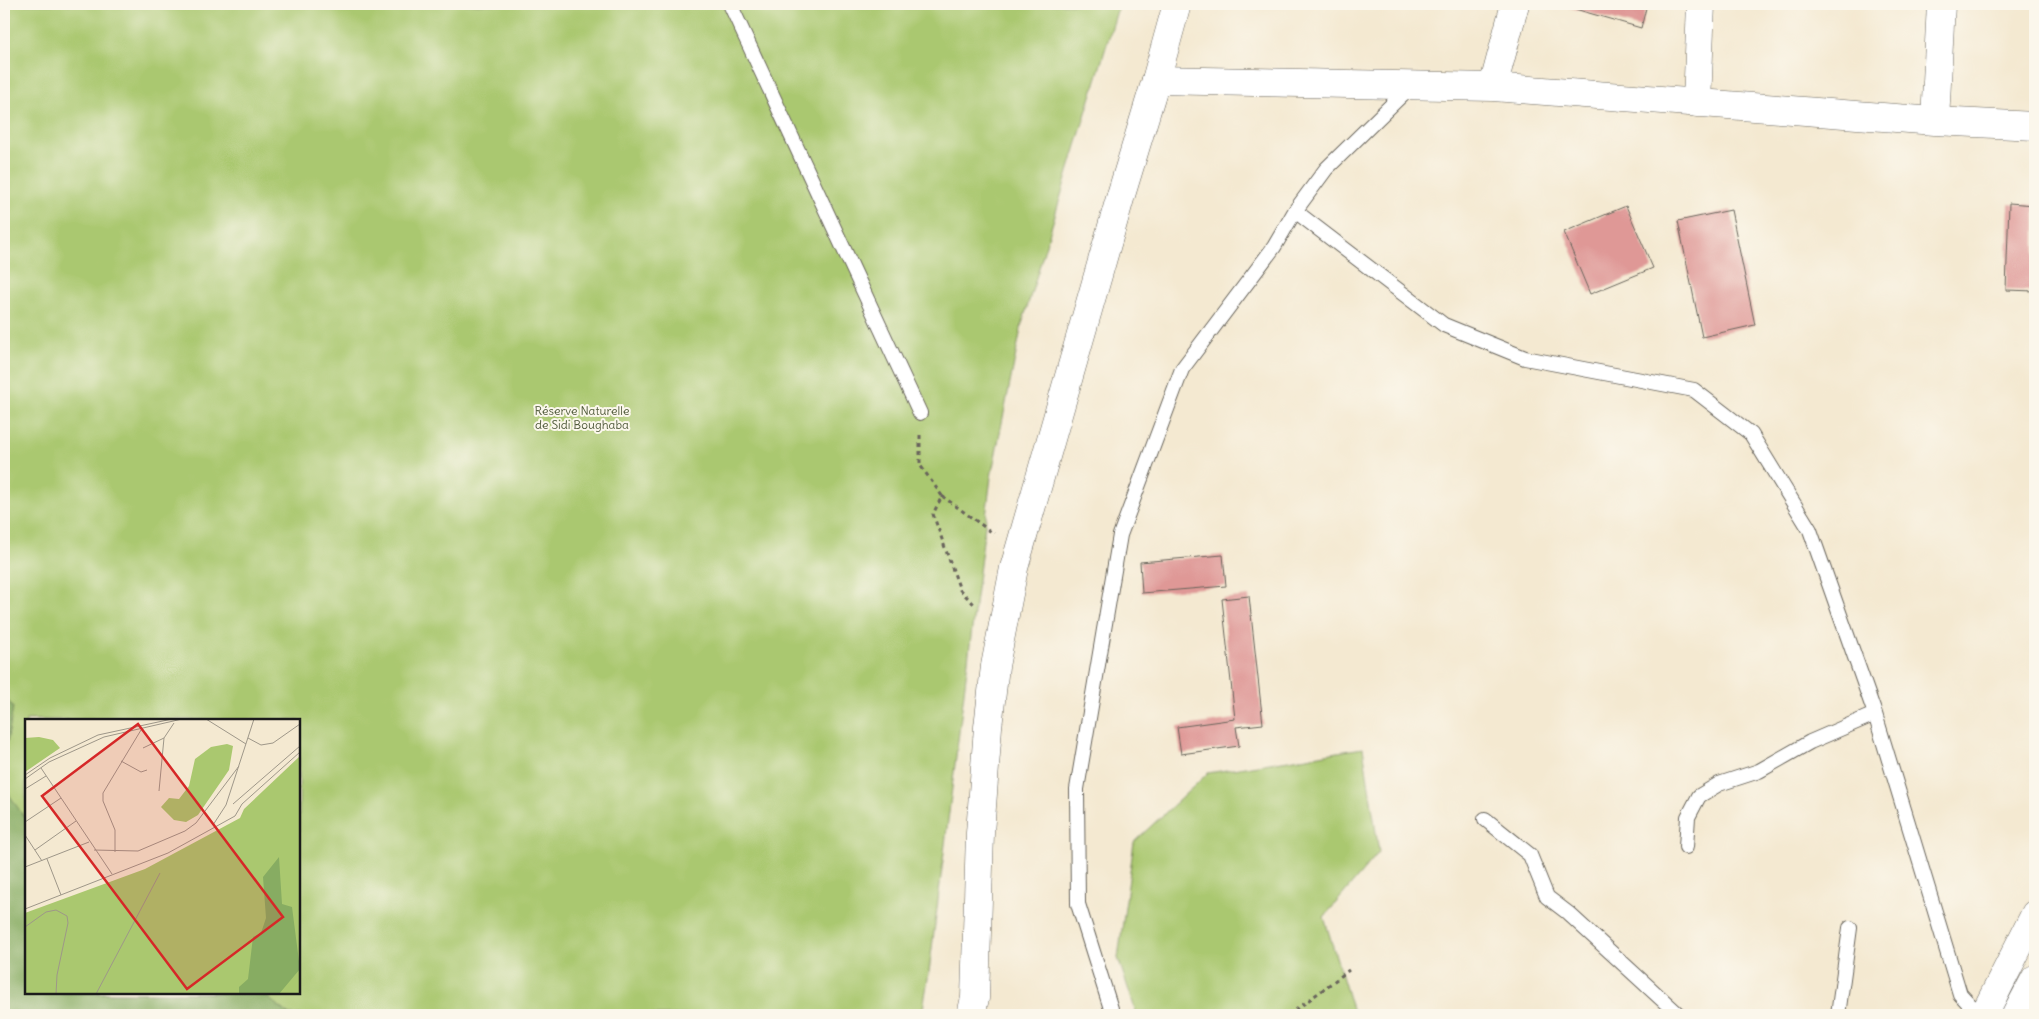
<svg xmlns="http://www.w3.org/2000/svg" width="2039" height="1019" font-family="Delius,sans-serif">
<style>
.green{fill:#aac86f;stroke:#637246;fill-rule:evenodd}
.forest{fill:#87ac62;stroke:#52643f}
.building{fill:#df9896}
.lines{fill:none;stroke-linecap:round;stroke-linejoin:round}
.service-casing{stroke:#68645b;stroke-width:16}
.minor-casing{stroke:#68645b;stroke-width:29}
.tertiary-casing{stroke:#68645b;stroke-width:29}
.path{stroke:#68645b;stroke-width:3;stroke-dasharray:4 4;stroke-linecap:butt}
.service{stroke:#fff;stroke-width:14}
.minor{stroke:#fff;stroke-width:28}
.tertiary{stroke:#fff;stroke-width:28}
.labels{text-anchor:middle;stroke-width:4;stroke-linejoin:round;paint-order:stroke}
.park-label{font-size:12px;fill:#4e5839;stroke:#fbf7ec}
.inset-road{fill:none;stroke:#9e9789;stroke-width:1}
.view{fill:#d62828;fill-opacity:0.15;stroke:#d62828;stroke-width:2.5}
.inset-edge{fill:none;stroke:#1c1c1c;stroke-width:2.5}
</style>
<rect width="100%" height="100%" fill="#fbf7ec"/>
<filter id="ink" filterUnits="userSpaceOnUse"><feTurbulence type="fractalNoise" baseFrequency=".02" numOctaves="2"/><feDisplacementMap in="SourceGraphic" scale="10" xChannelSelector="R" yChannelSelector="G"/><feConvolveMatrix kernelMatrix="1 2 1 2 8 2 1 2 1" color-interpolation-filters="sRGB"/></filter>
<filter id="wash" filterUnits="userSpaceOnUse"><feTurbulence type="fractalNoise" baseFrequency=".0096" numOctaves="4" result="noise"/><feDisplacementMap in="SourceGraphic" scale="20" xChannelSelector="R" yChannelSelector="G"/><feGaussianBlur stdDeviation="1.12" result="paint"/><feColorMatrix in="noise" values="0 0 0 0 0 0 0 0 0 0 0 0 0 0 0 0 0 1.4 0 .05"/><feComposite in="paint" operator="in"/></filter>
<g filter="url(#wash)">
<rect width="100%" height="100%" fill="#f4e9d1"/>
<!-- green -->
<path class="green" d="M 4,4 L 1119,4 L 1022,324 L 991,477 L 929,972 L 922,1015 L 4,1015 ZM 26,720 L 299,720 L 299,993 L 26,993 Z
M 1363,748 L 1379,852 L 1324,917 L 1354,1015 L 1137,1015 L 1118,958 L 1134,842 L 1208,773 Z"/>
<!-- forest -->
<path class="forest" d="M 4,696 L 13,707 L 4,761 Z
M 4,787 L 26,820 L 26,993 L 258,993 L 268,998 L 289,1015 L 4,1015 Z"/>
<g id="blocks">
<!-- building -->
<path class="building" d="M 1569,4 L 1647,4 L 1641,28 L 1568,7 Z
M 2009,203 L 2035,205 L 2035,291 L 2006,290 Z
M 1626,206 L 1653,268 L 1590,294 L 1564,232 Z
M 1731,210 L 1755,325 L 1702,337 L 1678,221 Z
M 1223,555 L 1226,586 L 1142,593 L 1140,562 Z
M 1249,596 L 1263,724 L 1236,727 L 1239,746 L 1181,754 L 1177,727 L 1235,719 L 1222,599 Z"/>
</g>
</g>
<g filter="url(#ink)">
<use href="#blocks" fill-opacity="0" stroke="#68645b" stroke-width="1"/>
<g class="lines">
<!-- service casing -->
<g class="service-casing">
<path id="service" d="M 730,4 L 920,413
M 1295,211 L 1444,325 L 1525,358 L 1694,390 L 1751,434 L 1810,530 L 1875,714 L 1960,994 L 1971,1006 L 1986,1012
M 1485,819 L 1530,855 L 1547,897 L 1568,913 L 1679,1015
M 1686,847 L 1688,817 L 1699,796 L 1719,784 L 1759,771 L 1810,742 L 1875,714
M 1113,1015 L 1078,904 L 1077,789 L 1120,535 L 1182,369 L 1274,247 L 1295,211 L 1326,169 L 1411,86
M 1838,1015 L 1850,928"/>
</g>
<!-- minor casing -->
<g class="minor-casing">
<path id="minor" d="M 1156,80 L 1493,87 L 1935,121 L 2035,126
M 1493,87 L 1515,4
M 1697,103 L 1701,4
M 1935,121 L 1941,4"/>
</g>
<!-- tertiary casing -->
<g class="tertiary-casing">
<path id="tertiary" d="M 971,1015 L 975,998 L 980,833 L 988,727 L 995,666 L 1014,568 L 1121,195 L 1156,80 L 1177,4
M 1984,1015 L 2035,914
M 2016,1015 L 2035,979"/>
</g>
<!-- path -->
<path class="path" d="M 920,435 L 920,465 L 942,496 L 933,514 L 960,590 L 976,606
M 942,496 L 994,534
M 1289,1015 L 1349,970"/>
<!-- service -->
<use href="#service" class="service"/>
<!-- minor -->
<use href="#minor" class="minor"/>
<!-- tertiary -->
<use href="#tertiary" class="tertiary"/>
</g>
</g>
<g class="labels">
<!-- park labels -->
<g class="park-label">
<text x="582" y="415">Réserve Naturelle<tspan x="582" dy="14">de Sidi Boughaba</tspan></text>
</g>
</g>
<!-- overview -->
<g transform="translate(25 719)">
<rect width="275" height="275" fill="#f4e9d1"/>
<path d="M 14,18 L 28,21 L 35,29 L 0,53 L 0,19 ZM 202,25 L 208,27 L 204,51 L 173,96 L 161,103 L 149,101 L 136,88 L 144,79 L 154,80 L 164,67 L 170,40 L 186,28 ZM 275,37 L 275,275 L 0,275 L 0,194 L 120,150 L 215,99 L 219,90 Z" fill="#aac86f"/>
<path d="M 254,138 L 257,185 L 267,188 L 275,250 L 254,275 L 214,275 L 214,268 L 223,260 L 228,218 L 236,214 L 241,199 L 238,158 Z" fill="#87ac62"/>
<path class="inset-road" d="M 181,0 L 221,25M 223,19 L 236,26 L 248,24 L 275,5M 118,29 L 139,19 L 149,4M 96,42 L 116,53 L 122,51M 16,49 L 87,155M 0,56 L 25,39 L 73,16 L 147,0M 0,60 L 24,43 L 79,18 L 157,0M 0,70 L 21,57M 134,72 L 139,19M 208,85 L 275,27M 0,103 L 36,79M 188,106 L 201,86 L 229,0M 0,116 L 17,142M 10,131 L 51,102M 69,131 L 113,132 L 160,112 L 171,104 L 214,47M 90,133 L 90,111 L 78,82 L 78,74 L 116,11M 22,140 L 36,176M 0,148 L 64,123M 0,190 L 143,134 L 210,97 L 217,85 L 275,33M 0,208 L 21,193 L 31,191 L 42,197 L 43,204 L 32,256 L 31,275M 71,275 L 135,154"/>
<path class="view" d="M 113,5 L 258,198 L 162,270 L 17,77 Z"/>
<rect width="275" height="275" class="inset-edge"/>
</g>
<!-- margin -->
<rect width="2039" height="1019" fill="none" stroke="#fbf7ec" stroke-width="20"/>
</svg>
